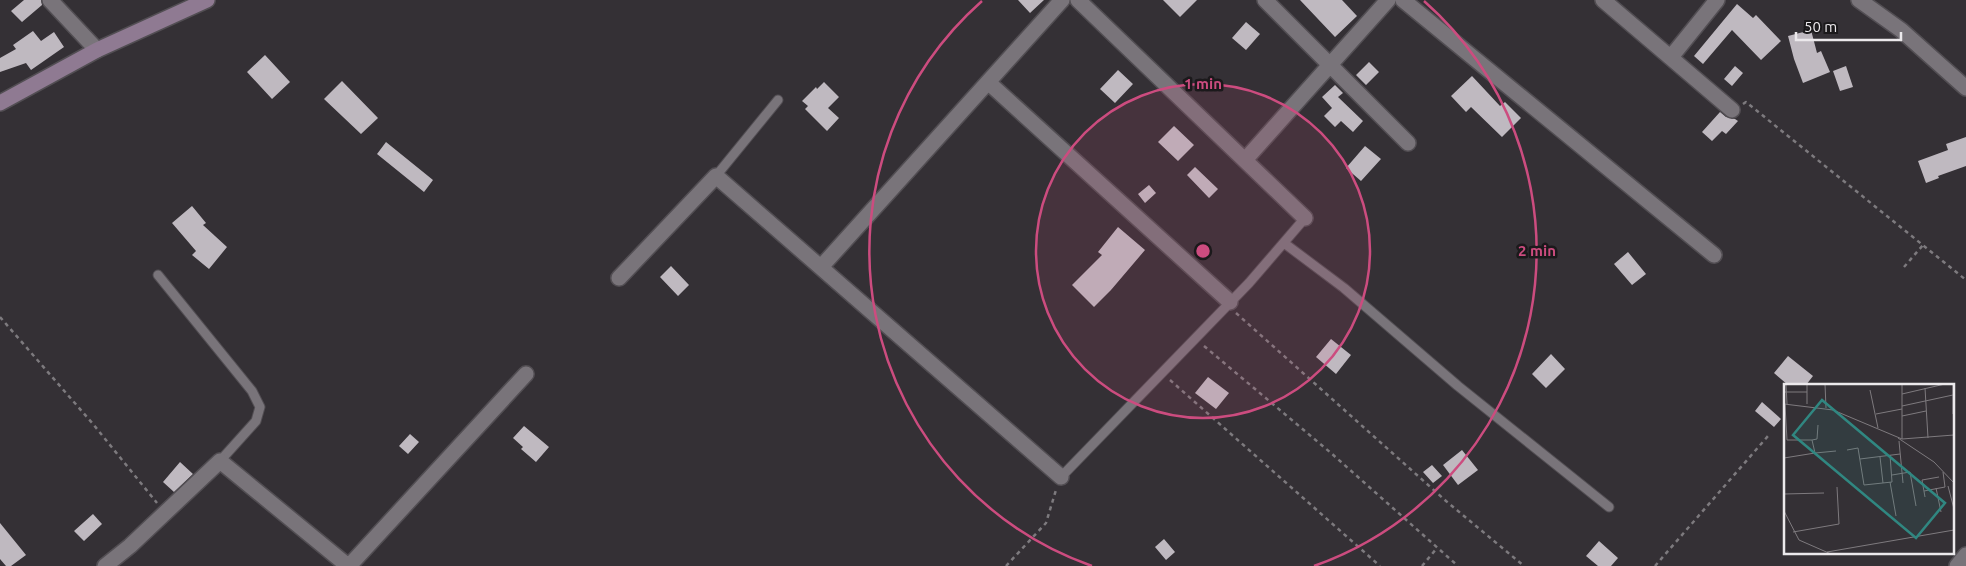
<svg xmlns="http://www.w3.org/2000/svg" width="1966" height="566" font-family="Ubuntu,sans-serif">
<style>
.building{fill:#bfb9c0}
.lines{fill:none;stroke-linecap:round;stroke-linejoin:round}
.lane-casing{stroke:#524e53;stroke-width:11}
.street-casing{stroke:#524e53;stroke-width:18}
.secondary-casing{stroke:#524e53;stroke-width:18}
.path{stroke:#7d7a7e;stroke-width:2.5;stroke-dasharray:4 4;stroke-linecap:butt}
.lane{stroke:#79747a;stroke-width:9}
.street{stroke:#79747a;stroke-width:15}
.secondary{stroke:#8f7a92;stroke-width:15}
.ring{fill:none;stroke:#cc4c7f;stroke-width:2.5}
.inset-road{fill:none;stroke:#7e7a7e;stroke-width:1}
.view{fill:#308781;fill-opacity:0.15;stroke:#308781;stroke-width:2.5}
.inset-edge{fill:none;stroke:#ece9ec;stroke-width:2.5}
.centre{fill:#cc4c7f;stroke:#1b191b;stroke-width:2.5}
.ring-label{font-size:15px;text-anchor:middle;font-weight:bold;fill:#cc4c7f;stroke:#1b191b;stroke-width:5;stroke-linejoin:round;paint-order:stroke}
</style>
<rect width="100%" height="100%" fill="#343035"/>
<!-- building -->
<path class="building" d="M 24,0 L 41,0 L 42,5 L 22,22 L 11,11 Z
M 1018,0 L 1044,0 L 1030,13 Z
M 1163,0 L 1197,0 L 1180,17 Z
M 1300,0 L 1342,0 L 1357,16 L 1335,37 Z
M 1737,4 L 1753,18 L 1756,15 L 1781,41 L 1761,60 L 1732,30 L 1703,64 L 1694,56 Z
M 1246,22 L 1260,34 L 1246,50 L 1232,38 Z
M 1811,30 L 1817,53 L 1821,51 L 1830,72 L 1803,83 L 1794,59 L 1788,36 Z
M 33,31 L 41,41 L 54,32 L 64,47 L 31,70 L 26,63 L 0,72 L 0,58 L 16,49 L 13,45 Z
M 265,55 L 290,82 L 272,99 L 247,72 Z
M 1369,62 L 1379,72 L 1366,85 L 1356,75 Z
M 1735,66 L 1743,73 L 1732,86 L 1724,79 Z
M 1846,66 L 1853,87 L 1840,91 L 1833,71 Z
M 1118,70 L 1133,84 L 1115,103 L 1100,89 Z
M 1472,76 L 1500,106 L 1505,102 L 1521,118 L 1502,137 L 1471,107 L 1466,112 L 1451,96 Z
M 342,81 L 378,118 L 361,134 L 324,99 Z
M 824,82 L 839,97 L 828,108 L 839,118 L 827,131 L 805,109 L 808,106 L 802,101 L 816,87 L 817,89 Z
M 1335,85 L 1343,93 L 1338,97 L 1363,121 L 1353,132 L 1341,121 L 1335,127 L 1324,116 L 1332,108 L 1322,97 Z
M 1720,112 L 1726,117 L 1735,119 L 1738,121 L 1726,134 L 1722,131 L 1712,141 L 1702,132 Z
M 1174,126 L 1194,145 L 1178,161 L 1158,142 Z
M 1966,137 L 1966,166 L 1938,176 L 1939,178 L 1926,183 L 1918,161 L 1948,150 L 1946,144 Z
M 386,142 L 433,180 L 424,192 L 377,154 Z
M 1365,146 L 1381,159 L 1361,181 L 1346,168 Z
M 1195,167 L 1218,189 L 1209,198 L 1187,175 Z
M 1149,185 L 1156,193 L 1145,203 L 1138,194 Z
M 192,206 L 206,223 L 203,225 L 227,247 L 209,269 L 192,255 L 196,251 L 172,223 Z
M 1118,227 L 1145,250 L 1111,290 L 1094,307 L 1072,285 L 1102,255 L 1098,252 Z
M 1628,252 L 1646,274 L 1632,285 L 1614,264 Z
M 671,266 L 689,285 L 678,296 L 660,277 Z
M 1331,339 L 1351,355 L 1336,374 L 1316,357 Z
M 1551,354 L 1565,369 L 1546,388 L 1532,374 Z
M 1788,356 L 1813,376 L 1806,385 L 1788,385 L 1774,373 Z
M 1208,377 L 1229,393 L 1216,409 L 1195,393 Z
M 1762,402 L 1781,419 L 1774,427 L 1755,411 Z
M 524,426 L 549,447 L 536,462 L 521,449 L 523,447 L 513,438 Z
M 410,434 L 419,442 L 408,454 L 399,446 Z
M 1462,450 L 1478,470 L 1458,485 L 1443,465 Z
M 180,462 L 193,474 L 174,492 L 163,482 Z
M 1432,465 L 1442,476 L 1433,483 L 1423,472 Z
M 93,514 L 102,524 L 84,541 L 74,531 Z
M 0,523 L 26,555 L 11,566 L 6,566 L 0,559 Z
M 1164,539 L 1175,552 L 1166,560 L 1155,547 Z
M 1599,541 L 1618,558 L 1611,566 L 1598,566 L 1586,556 Z"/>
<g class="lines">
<!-- lane casing -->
<g class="lane-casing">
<path id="lane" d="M 716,176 L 778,100
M 1284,243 L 1344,288 L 1458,386 L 1609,507
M 158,275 L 252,391 L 260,407 L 256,421 L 220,461
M 1061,477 L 1249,283 L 1305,218"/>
</g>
<!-- street casing -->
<g class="street-casing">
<path id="street" d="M 50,0 L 97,50
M 1078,0 L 1305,218
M 1265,0 L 1408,143
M 1403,0 L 1714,255
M 1603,0 L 1732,110
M 1859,0 L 1901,30 L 1966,88
M 1671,57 L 1717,0
M 989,83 L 1230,302
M 1245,160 L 1388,0
M 821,267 L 1062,0
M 619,278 L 716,176 L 1061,477
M 105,566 L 130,546 L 220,461 L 348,566
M 349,566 L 526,374
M 1957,566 L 1966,555"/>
</g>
<!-- secondary casing -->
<g class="secondary-casing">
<path id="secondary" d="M 0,103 L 97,50 L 207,0"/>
</g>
<!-- path -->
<path class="path" d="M 1743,104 L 1746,102 L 1966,280
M 1904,267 L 1923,245
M 1236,313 L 1446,501 L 1524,566
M 0,317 L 93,424 L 157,503
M 1204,346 L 1331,453 L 1458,566
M 1170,380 L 1380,566
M 1006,566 L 1046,523 L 1056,490
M 1422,566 L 1437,548
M 1655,566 L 1768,436"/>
<!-- lane -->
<use href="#lane" class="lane"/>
<!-- street -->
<use href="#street" class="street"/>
<!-- secondary -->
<use href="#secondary" class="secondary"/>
</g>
<!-- distance rings -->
<circle cx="1203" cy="251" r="167" fill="#cc4c7f" fill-opacity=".12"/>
<g class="ring">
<circle cx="1203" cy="251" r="167"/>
<path d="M1092 566A334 334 0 0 1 982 1M1424 1A334 334 0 0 1 1314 566"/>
</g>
<!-- overview -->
<g transform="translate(1784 384)">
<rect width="170" height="170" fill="#343035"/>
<path class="inset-road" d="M 2,0 L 3,20M 41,0 L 42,24M 141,4 L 144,54M 86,6 L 94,44M 0,8 L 23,8M 118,10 L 161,0M 0,20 L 49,26 L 118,55 L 170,51M 23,20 L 23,0M 1,21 L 3,56 L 28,56 L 31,69 L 52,67M 118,22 L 169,11M 92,30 L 118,25M 169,30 L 169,0M 118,32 L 142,27M 114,54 L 150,78 L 170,99M 118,55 L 118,0M 28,56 L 33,55 L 34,41M 115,57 L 119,99M 63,66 L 74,64 L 80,101 L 108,98 L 106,71M 96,73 L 99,99M 0,74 L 31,69M 76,75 L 116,70M 108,91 L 126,88 L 132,122M 106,98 L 112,132M 164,102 L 170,125M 152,104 L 157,128M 140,107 L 161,103 L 159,88M 0,110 L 40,109M 141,113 L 138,96 L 155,93M 0,127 L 15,156 L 47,170M 9,148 L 55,140 L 53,103M 43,168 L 170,146"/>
<path class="view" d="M 38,16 L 161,119 L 132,154 L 9,51 Z"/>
<rect width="170" height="170" class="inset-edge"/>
</g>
<circle cx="1203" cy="251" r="8" class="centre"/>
<g class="ring-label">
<text x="1203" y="89">1 min</text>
<text x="1537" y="256">2 min</text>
</g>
<!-- scale -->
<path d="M1796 32v8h105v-8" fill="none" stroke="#ece9ec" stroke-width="2.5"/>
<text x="1804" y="32" font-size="15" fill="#ece9ec" stroke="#1b191b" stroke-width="4" paint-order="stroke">50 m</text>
</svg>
